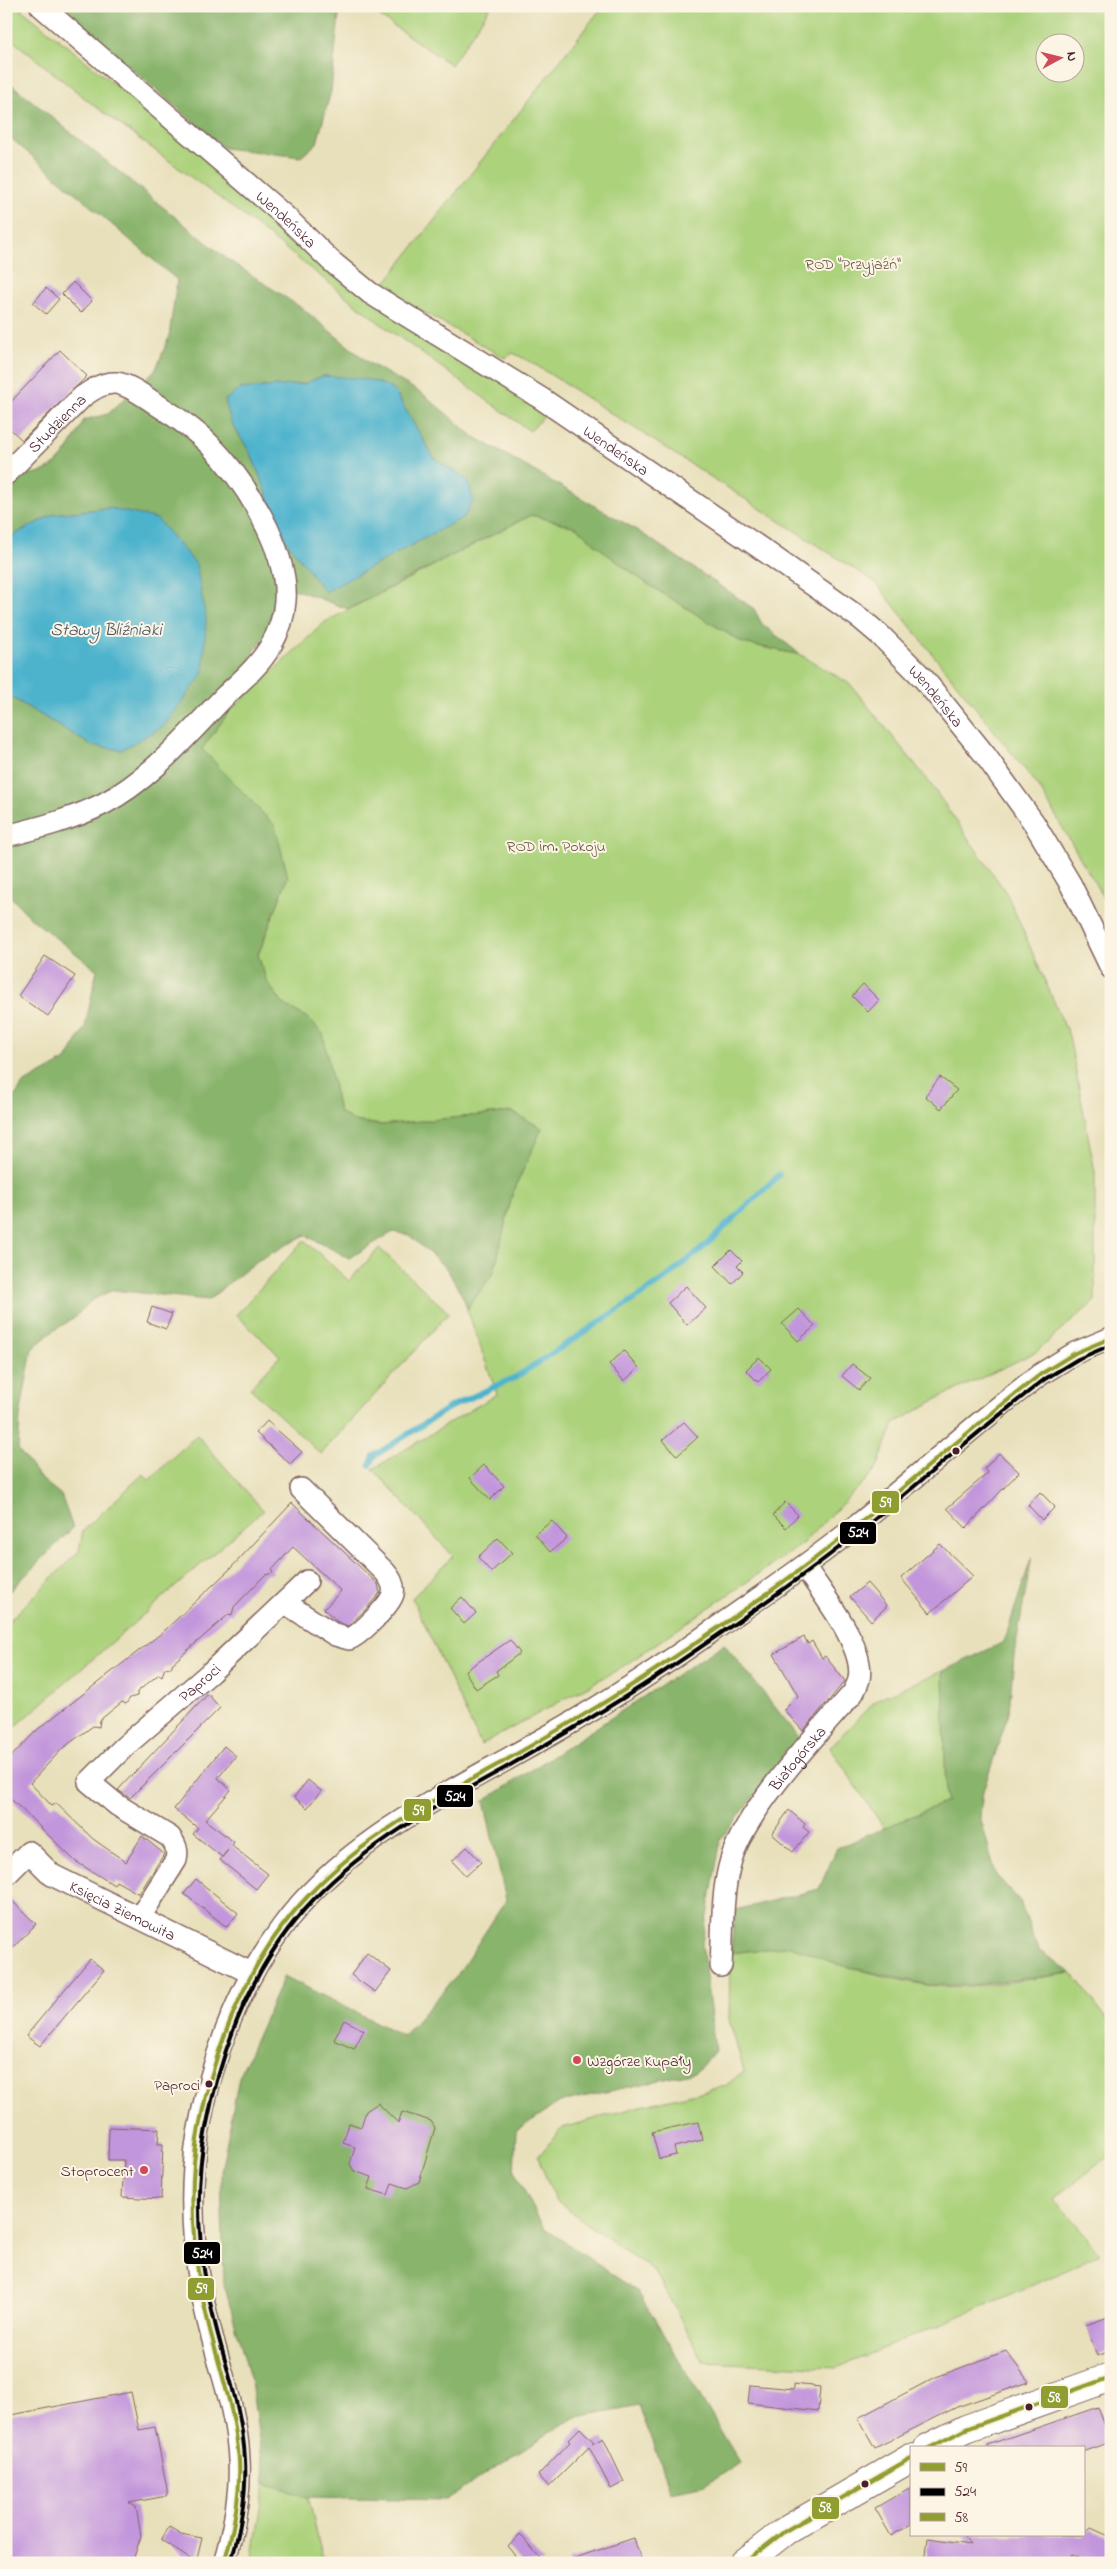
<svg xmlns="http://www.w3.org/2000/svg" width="1117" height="2569" font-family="'Indie Flower',sans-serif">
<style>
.green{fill:#acd27c;stroke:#7b7854;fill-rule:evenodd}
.forest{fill:#89b46c;stroke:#6a6a4c;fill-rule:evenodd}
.water{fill:#4eb3cd;stroke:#4c697c}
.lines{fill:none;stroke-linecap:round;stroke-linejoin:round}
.stream{stroke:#4eb3cd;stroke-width:6}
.building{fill:#c296dc}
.street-casing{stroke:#81635d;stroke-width:24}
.secondary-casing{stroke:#81635d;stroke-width:30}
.street{stroke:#fff;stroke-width:21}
.secondary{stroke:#fff;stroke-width:28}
.bus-1-casing{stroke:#fcf5e5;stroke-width:8}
.bus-2-casing{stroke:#fcf5e5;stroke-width:8}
.bus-3-casing{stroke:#fcf5e5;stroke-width:8}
.bus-1{stroke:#909d30;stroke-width:4}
.bus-2{stroke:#000;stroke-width:4}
.bus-3{stroke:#909d30;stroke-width:4}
.bus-dot{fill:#4a1f2b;stroke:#fcf5e5;stroke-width:2}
.poi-dot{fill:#d1495b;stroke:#fcf5e5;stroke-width:2}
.labels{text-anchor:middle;stroke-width:4;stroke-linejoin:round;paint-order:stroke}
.bus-label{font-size:15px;fill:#4a1f2b;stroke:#fcf5e5;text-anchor:end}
.street-label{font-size:16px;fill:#4a1f2b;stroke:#fcf5e5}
.park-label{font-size:16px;fill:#675543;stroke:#fcf5e5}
.poi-label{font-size:16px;fill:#4a1f2b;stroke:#fcf5e5;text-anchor:start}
.water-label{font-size:18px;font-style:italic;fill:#4b5364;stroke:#fcf5e5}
.line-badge{stroke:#fcf5e5;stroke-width:2}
.badge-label{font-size:14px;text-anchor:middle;font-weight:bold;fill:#fff}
</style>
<rect width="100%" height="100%" fill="#fcf5e5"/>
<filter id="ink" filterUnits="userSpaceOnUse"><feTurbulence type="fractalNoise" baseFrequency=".02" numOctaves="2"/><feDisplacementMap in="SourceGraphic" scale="10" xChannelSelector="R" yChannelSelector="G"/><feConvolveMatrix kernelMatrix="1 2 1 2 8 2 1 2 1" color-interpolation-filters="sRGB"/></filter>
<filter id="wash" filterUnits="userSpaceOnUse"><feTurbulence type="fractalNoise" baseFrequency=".0096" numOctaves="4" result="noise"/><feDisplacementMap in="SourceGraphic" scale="20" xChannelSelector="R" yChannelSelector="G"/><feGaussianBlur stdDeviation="1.12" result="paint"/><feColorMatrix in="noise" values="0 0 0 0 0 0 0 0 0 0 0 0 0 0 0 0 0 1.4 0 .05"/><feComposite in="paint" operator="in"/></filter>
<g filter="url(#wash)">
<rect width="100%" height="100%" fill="#e8e0bb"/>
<!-- green -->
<path class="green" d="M 6,6 L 17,6 L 239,184 L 546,414 L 530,431 L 381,324 L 245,217 L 91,103 L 6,35 Z
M 380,6 L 491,6 L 451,65 L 375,13 Z
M 603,6 L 1111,6 L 1111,911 L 1039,787 L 875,582 L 531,362 L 513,353 L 505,358 L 381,288 ZM 1044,42 L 1074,42 L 1074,72 L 1044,72 Z
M 531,515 L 576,527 L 607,554 L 646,583 L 743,643 L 801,655 L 850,684 L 927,779 L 1007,894 L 1069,1036 L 1095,1172 L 1095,1301 L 1036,1352 L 935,1400 L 894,1424 L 876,1470 L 801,1545 L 619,1669 L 481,1745 L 412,1598 L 453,1556 L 373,1469 L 497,1394 L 467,1309 L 494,1272 L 512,1195 L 541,1128 L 512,1112 L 381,1125 L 354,1121 L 339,1112 L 333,1086 L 309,1019 L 283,1004 L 267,982 L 258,955 L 288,877 L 202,749 L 228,713 L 325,622 Z
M 304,1240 L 349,1281 L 379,1248 L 449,1313 L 321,1454 L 250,1388 L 280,1356 L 236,1315 Z
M 197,1435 L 263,1510 L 6,1735 L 6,1624 L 79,1551 L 83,1531 L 88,1526 L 143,1474 L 149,1480 Z
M 943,1671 L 946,1802 L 884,1828 L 830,1747 L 877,1699 Z
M 791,1946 C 835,1963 881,1978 927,1985 C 974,1991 1025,1979 1072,1973 L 1111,2024 L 1111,2154 L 1054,2199 L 1100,2253 L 1054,2276 L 837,2368 L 704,2362 L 654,2270 L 630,2255 L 555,2200 L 538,2157 L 562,2128 L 641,2106 L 725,2086 L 744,2071 L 729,2019 L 730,1953 Z
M 265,2483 L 308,2497 L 324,2563 L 252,2563 Z"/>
<!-- forest -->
<path class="forest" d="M 59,6 L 340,6 L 331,91 L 317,143 L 301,157 L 224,148 Z
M 6,80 L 227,259 L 303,309 L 369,363 L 423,394 L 473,436 L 635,529 L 734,595 L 754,609 L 762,624 L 801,655 L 743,643 L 646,583 L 607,554 L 576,527 L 531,515 L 348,609 L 294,589 L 275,600 L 265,636 L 251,656 L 247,675 L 228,713 L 202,749 L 275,826 L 288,877 L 258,955 L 267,982 L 283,1004 L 309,1019 L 323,1034 L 339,1112 L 354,1121 L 381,1125 L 512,1112 L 542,1128 L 512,1195 L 494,1272 L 467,1309 L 464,1299 L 447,1269 L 409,1235 L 393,1232 L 349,1258 L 305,1235 L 257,1261 L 208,1300 L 113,1290 L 92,1300 L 74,1318 L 53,1331 L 32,1349 L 20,1416 L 18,1449 L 39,1477 L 61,1495 L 73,1528 L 6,1595 L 6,1110 L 23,1084 L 66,1060 L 85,1027 L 97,970 L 33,920 L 6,892 L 6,694 L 91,745 L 110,508 L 54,514 L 6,539 L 6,473 C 53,481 65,458 84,420 L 108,414 L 156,369 L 169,337 L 177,280 L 6,134 ZM 323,376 C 348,379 376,376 395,392 L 434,458 L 469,481 L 285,539 L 251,454 L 231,422 L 240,389 L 304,384 Z
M 1032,1556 L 1014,1655 L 1009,1712 L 983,1791 L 980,1816 L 996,1875 L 1020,1901 L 1038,1950 L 1072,1973 L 972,1985 L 928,1985 L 840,1965 L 791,1946 L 730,1953 L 736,1910 L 819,1889 L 837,1848 L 946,1802 L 943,1671 L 1004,1642 Z
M 724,1644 L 800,1738 L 721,1839 L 702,1943 L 715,2051 L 696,2072 L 560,2102 L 516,2131 L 514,2171 L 543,2227 L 638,2292 L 740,2463 L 706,2485 L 670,2492 L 639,2405 L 573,2418 L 445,2500 L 308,2497 L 265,2483 L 251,2381 L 224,2284 L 221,2172 L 239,2077 L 284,1976 L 403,2036 L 456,1977 L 506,1900 L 484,1801 Z"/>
<!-- water -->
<path class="water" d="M 323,376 C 347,378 376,376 395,392 L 434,458 L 469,481 L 473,500 L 464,517 L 325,592 L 285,539 L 251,454 L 231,422 L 225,400 L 240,389 L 304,384 Z
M 110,508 L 157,519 L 196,564 L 206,619 L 203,674 L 164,726 L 121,750 L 91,745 L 6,694 L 6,539 L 54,514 Z"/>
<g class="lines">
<!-- stream -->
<path class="stream" d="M 370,1465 L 374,1456 L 450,1407 L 516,1377 L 662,1281 L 705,1246 L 779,1175"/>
</g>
<g id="blocks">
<!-- building -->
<path class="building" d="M 73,282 L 92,301 L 81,313 L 62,294 Z
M 46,288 L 59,299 L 46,314 L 33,303 Z
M 60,350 L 87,376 L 22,440 L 6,425 L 6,407 Z
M 45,956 L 75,976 L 48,1016 L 18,996 Z
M 863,984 L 879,1000 L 868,1012 L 852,996 Z
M 940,1077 L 957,1090 L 941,1109 L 925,1096 Z
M 731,1250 L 742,1261 L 737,1266 L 743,1272 L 732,1284 L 715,1266 Z
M 686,1286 L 706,1308 L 687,1325 L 668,1303 Z
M 152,1307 L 172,1314 L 166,1329 L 147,1322 Z
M 799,1309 L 815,1326 L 798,1341 L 782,1324 Z
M 624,1351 L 639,1368 L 624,1381 L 609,1364 Z
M 759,1357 L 771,1369 L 758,1382 L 746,1370 Z
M 852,1364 L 870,1378 L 859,1390 L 842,1376 Z
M 267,1421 L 302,1452 L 290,1464 L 256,1433 Z
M 684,1422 L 698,1437 L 677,1456 L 663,1440 Z
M 999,1453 L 1019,1472 L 966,1528 L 947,1508 L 988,1473 L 984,1469 Z
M 484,1465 L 504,1486 L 490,1500 L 470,1478 Z
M 1040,1492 L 1055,1507 L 1042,1520 L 1028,1505 Z
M 785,1502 L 798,1515 L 786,1528 L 773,1515 Z
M 292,1503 L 378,1584 L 380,1593 L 365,1610 L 348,1626 L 338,1622 L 324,1609 L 341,1591 L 293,1547 L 272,1570 L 273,1573 L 265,1575 L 234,1607 L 232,1615 L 229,1614 L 172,1664 L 172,1667 L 165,1668 L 162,1676 L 159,1674 L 137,1692 L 137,1696 L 130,1698 L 126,1704 L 122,1702 L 100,1720 L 99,1727 L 93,1726 L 63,1748 L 30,1783 L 52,1806 L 56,1803 L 93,1839 L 126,1862 L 142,1836 L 164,1854 L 139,1894 L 116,1881 L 114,1885 L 75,1861 L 6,1794 L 6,1762 L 37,1730 L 163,1632 L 229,1570 Z
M 552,1521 L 567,1538 L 550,1552 L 535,1534 Z
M 498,1538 L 512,1553 L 491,1572 L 478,1557 Z
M 940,1544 L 973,1576 L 930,1613 L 901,1578 Z
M 867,1583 L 887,1606 L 871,1621 L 850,1597 Z
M 462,1597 L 476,1613 L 464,1624 L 450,1608 Z
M 804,1637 L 808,1644 L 812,1641 L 822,1658 L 825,1656 L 845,1681 L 803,1731 L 784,1710 L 798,1696 L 774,1654 Z
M 510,1640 L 520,1653 L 496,1671 L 498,1675 L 476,1689 L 465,1671 Z
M 208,1694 L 220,1708 L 130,1798 L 118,1790 Z
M 224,1746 L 236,1756 L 218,1778 L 231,1790 L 205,1820 L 234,1842 L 232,1846 L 268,1874 L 256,1889 L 220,1860 L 228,1850 L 222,1857 L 193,1834 L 198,1828 L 174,1809 Z
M 308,1780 L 321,1791 L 307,1808 L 294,1797 Z
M 789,1810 L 805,1824 L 803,1827 L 809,1832 L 793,1852 L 772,1834 Z
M 467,1847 L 481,1862 L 466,1876 L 452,1861 Z
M 196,1879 L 238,1913 L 227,1927 L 184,1894 Z
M 6,1895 L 36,1924 L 6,1955 Z
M 367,1953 L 391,1971 L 375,1992 L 351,1975 Z
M 90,1959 L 104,1970 L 40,2046 L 26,2036 Z
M 344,2020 L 364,2030 L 354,2049 L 334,2040 Z
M 378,2103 L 398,2123 L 402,2112 L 431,2121 L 435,2128 L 419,2182 L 407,2188 L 392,2183 L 388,2195 L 368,2189 L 372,2177 L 354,2171 L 350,2164 L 355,2147 L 343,2143 L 349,2123 L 361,2127 L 366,2111 Z
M 698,2122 L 702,2140 L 674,2147 L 676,2155 L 659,2159 L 652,2132 Z
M 109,2127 L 159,2129 L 158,2144 L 163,2144 L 161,2199 L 122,2197 L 124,2160 L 108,2160 Z
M 1111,2316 L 1111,2351 L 1097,2356 L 1086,2325 Z
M 1006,2351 L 1029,2382 L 957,2407 L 875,2448 L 858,2418 L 936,2377 Z
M 794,2384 L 820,2387 L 818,2411 L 748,2403 L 750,2385 L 794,2389 Z
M 131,2392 L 139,2430 L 155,2427 L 167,2489 L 167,2496 L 129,2503 L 136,2507 L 141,2536 L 132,2563 L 6,2563 L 6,2416 Z
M 1098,2407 L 1111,2442 L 1083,2452 L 1083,2448 L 988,2448 L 987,2445 Z
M 580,2428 L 594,2442 L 592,2444 L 603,2438 L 624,2482 L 611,2489 L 589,2447 L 549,2487 L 538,2475 L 570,2442 L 568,2440 Z
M 911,2487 L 911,2524 L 891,2536 L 875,2508 Z
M 169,2527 L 181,2534 L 202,2538 L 196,2563 L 161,2540 Z
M 1091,2528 L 1111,2537 L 1111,2563 L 1090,2563 L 1072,2555 L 1067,2563 L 925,2563 L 928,2538 L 970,2544 L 963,2535 L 1083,2535 Z
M 520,2534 L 544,2563 L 521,2563 L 508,2547 Z
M 634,2538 L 642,2563 L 569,2563 L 569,2560 Z"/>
</g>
</g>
<g filter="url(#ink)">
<use href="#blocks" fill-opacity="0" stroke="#81635d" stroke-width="1"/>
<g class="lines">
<!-- street casing -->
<g class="street-casing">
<g id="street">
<path id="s1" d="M 41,6 L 286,217 L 331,261 L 370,293 L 542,399 L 769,554 L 861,619 L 880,635 L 923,678 L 985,755 L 1034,823 L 1071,885 L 1111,968"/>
<path id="s2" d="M 6,474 L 82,397 C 92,390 103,382 116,383 C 130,385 144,396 156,404 C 175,416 194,429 210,445 C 244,479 289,551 285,601 C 284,618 279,632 270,647 C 259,666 240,682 224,697 C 187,735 151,779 103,804 C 73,819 39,828 6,836"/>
<path d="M 285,1603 L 335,1635 L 349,1639 C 360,1635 390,1605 393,1594 C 395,1585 390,1578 385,1572 L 301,1489"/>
<path id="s3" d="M 6,1875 L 29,1852 L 52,1875 L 251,1973"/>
<path id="s4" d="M 140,1917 L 176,1860 C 178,1850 176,1845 170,1837 L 117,1805 L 89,1782 L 124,1747 L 211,1672 L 307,1581"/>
<path id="s5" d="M 721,1966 C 723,1932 721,1893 731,1860 C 746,1809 817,1734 853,1693 C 855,1689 858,1684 859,1679 C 866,1647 821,1592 804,1566"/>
<path d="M 224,2563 C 234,2529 241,2495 239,2460 C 237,2406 214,2355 204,2303 C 192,2247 189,2190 198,2134 C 211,2060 237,1988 282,1927 C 344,1842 445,1795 534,1744 C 590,1713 645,1678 698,1641 C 750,1604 804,1568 854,1528 C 917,1478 976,1422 1041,1374 L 1075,1353 L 1111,1338"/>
</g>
</g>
<!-- secondary casing -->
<g class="secondary-casing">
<path id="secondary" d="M 928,2448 L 966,2429 L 1111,2377
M 744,2563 L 785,2531 L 911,2458"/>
</g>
<!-- street -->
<use href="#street" class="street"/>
<!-- secondary -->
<use href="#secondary" class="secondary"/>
<!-- bus-1 casing -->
<g class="bus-1-casing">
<path id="bus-1" d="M 224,2563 C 234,2529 241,2495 239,2460 C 236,2414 220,2370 209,2326 C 193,2262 187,2192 199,2127 C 216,2043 248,1959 308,1896 C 361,1839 431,1801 499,1764 C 553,1733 606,1703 658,1668 C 725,1624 792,1578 854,1528 C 917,1477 977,1423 1041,1374 L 1075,1353 L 1111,1338"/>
</g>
<!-- bus-2 casing -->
<g class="bus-2-casing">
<path id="bus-2" d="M 231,2563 C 240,2529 247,2495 245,2460 C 243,2414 227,2371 216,2327 C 199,2263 193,2194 206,2128 C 222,2045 254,1961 314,1899 C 368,1843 437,1805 505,1768 C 556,1739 607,1709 656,1677 C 725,1631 794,1584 859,1532 C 921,1482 981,1428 1045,1379 L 1078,1359 L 1111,1345"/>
</g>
<!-- bus-3 casing -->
<g class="bus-3-casing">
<path id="bus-3" d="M 929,2448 L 966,2429 L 1111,2377
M 744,2563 L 785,2531 L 911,2458"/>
</g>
<!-- bus-1 -->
<use href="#bus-1" class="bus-1"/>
<!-- bus-2 -->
<use href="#bus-2" class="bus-2"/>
<!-- bus-3 -->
<use href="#bus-3" class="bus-3"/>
</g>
</g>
<!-- markers -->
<g class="bus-dot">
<circle cx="956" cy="1451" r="4.5"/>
<circle cx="209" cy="2084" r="4.5"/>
<circle cx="1029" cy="2407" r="4.5"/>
<circle cx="865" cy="2484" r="4.5"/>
</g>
<g class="poi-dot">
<circle cx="577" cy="2060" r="5"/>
<circle cx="144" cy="2170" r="5"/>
</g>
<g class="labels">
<!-- bus labels -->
<g class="bus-label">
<text x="200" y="2090">Paproci</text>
</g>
<!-- street labels -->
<g class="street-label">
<text dy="6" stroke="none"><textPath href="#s1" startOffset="325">Wendeńska</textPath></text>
<text dy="6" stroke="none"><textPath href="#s2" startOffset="72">Studzienna</textPath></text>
<text dy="6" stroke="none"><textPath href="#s1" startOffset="729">Wendeńska</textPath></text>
<text dy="6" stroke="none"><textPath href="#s1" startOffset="1134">Wendeńska</textPath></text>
<text dy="6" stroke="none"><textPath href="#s4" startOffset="339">Paproci</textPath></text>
<text dy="6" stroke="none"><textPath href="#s5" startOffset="229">Białogórska</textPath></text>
<text dy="6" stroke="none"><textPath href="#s3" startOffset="144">Księcia Ziemowita</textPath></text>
</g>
<!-- park labels -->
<g class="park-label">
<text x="853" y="269">ROD "Przyjaźń"</text>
<text x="556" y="851">ROD im. Pokoju</text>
</g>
<!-- poi labels -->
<g class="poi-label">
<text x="587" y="2066">Wzgórze Kupały</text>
<text x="134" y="2176" text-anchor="end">Stoprocent</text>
</g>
<!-- water labels -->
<g class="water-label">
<text x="106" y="635">Stawy Bliźniaki</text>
</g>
</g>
<g class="line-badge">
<rect x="871" y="1490" width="29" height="24" rx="5" fill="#909d30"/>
<rect x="839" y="1521" width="38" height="24" rx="5" fill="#000"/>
<rect x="436" y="1784" width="38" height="24" rx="5" fill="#000"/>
<rect x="403" y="1798" width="29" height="24" rx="5" fill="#909d30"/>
<rect x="183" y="2241" width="38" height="24" rx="5" fill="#000"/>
<rect x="187" y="2277" width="28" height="24" rx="5" fill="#909d30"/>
<rect x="1040" y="2385" width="29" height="24" rx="5" fill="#909d30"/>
<rect x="811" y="2496" width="29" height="24" rx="5" fill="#909d30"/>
</g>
<g class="badge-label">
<text x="885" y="1507">59</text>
<text x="858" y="1537">524</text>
<text x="455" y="1801">524</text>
<text x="418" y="1815">59</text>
<text x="202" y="2258">524</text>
<text x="201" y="2293">59</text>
<text x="1054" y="2402">58</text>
<text x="825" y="2512">58</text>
</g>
<!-- margin -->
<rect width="1117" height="2569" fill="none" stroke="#fcf5e5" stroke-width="25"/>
<!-- legend -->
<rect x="910" y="2446" width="175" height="90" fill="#fcf5e5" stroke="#b59f9b"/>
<rect x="920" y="2463" width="25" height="8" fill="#909d30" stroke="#b59f9b"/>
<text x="954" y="2472" font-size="15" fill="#4a1f2b">59</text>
<rect x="920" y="2488" width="25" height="8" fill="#000000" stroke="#b59f9b"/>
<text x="954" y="2496" font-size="15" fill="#4a1f2b">524</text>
<rect x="920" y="2513" width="25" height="8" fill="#909d30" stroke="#b59f9b"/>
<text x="954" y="2522" font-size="15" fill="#4a1f2b">58</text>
<!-- north arrow -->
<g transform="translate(1060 58) rotate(83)"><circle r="24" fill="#fcf5e5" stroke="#b59f9b"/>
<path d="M0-4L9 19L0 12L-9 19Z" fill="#d1495b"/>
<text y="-8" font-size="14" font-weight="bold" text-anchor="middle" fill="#4a1f2b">N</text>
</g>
</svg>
